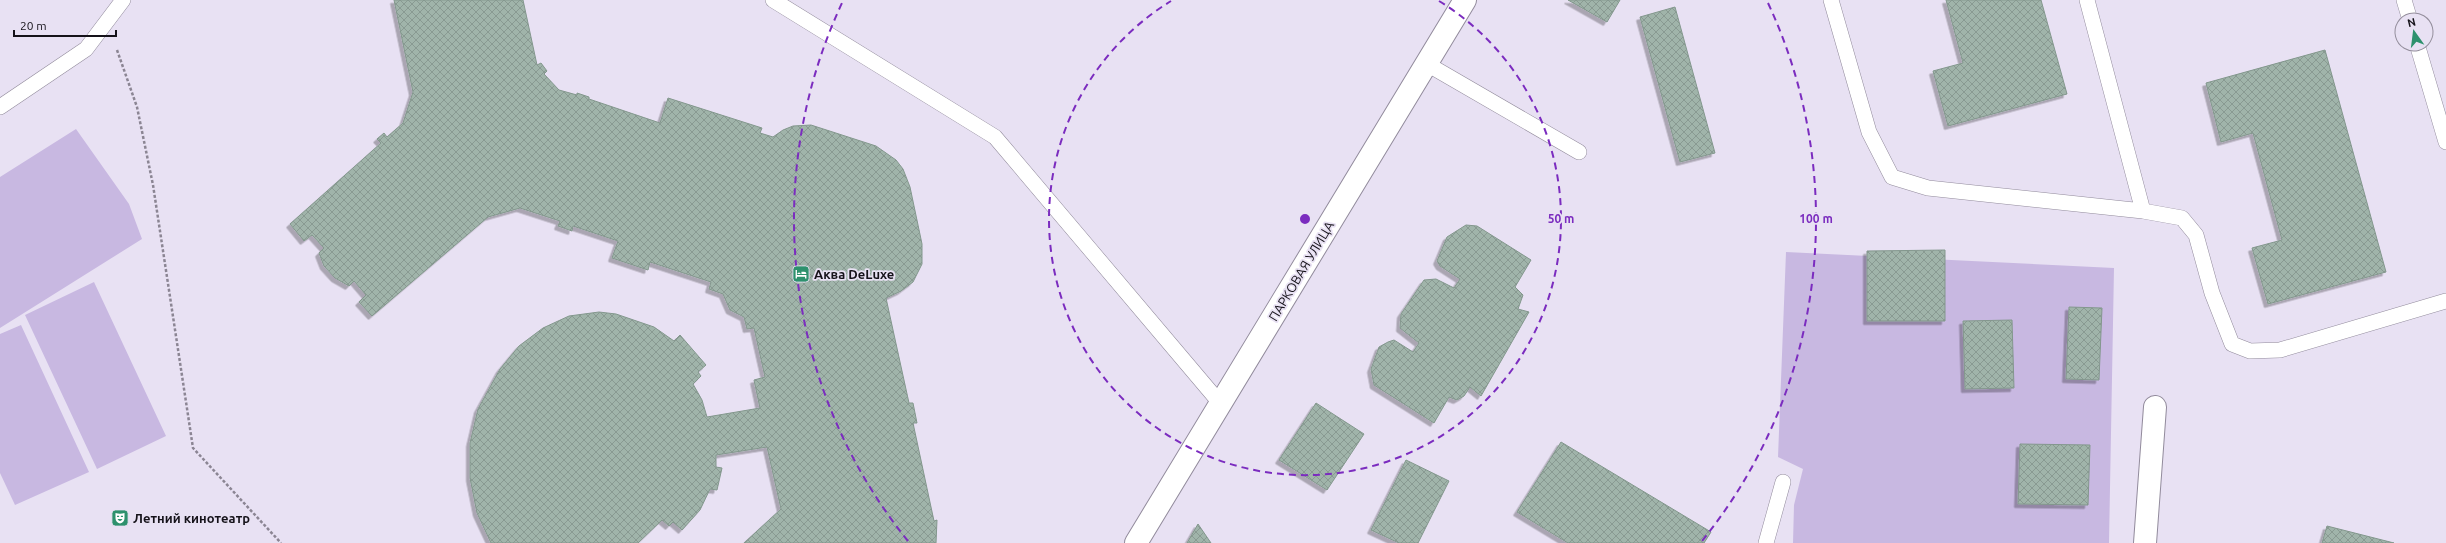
<svg xmlns="http://www.w3.org/2000/svg" width="2446" height="543" font-family="Ubuntu,sans-serif">
<style>
.garden{fill:#c8b8e1}
.building{fill:url(#building-cross-hatch);stroke:#83978d;filter:url(#shadow)}
.lines{fill:none;stroke-linecap:round;stroke-linejoin:round}
.service-casing{stroke:#928b9c;stroke-width:16}
.minor-casing{stroke:#928b9c;stroke-width:24}
.path{stroke:#8b8593;stroke-width:2.5;stroke-dasharray:3 2;stroke-linecap:butt}
.service{stroke:#fff;stroke-width:15}
.minor{stroke:#fff;stroke-width:22}
.ring{fill:none;stroke:#7b2cbf;stroke-width:2;stroke-dasharray:7 5}
.labels{text-anchor:middle;stroke-width:3.5;stroke-linejoin:round;paint-order:stroke}
.street-label{font-size:13px;fill:#151219;stroke:#e8e1f3}
.poi-label{font-size:13px;font-weight:bold;fill:#151219;stroke:#e8e1f3;text-anchor:start}
.centre{fill:#7b2cbf;stroke:#e8e1f3;stroke-width:2}
.ring-label{font-size:12px;text-anchor:middle;font-weight:bold;fill:#7b2cbf;stroke:#e8e1f3;stroke-width:3.5;stroke-linejoin:round;paint-order:stroke}
</style>
<defs>
<pattern id="building-cross-hatch" width="8" height="8" patternUnits="userSpaceOnUse"><rect width="8" height="8" fill="#a0b4aa"/><path d="M0 0l8 8M0 8l8-8" fill="none" stroke="#899a92"/></pattern>
<filter id="shadow"><feDropShadow dx="-3.5" dy="3.5" stdDeviation="0" flood-color="#0004"/></filter>
</defs>
<rect width="100%" height="100%" fill="#e8e1f3"/>
<!-- garden -->
<path class="garden" d="M 76,129 L 129,204 L 142,239 L 0,328 L 0,177 Z
M 1786,252 L 2114,268 L 2109,543 L 1793,543 L 1794,505 L 1803,469 L 1778,457 Z
M 94,282 L 166,436 L 97,469 L 25,315 Z
M 21,325 L 89,472 L 15,505 L 0,473 L 0,334 Z"/>
<!-- building -->
<path class="building" d="M 394,0 L 523,0 L 537,65 L 541,63 L 547,71 L 544,74 L 559,90 L 577,95 L 577,93 L 589,97 L 589,99 L 660,123 L 668,98 L 762,128 L 760,133 L 773,137 L 783,130 L 793,126 L 811,125 L 876,146 L 896,160 L 903,169 L 910,187 L 922,244 L 922,264 L 913,282 L 901,291 L 886,298 L 909,403 L 913,403 L 917,423 L 913,423 L 934,521 L 937,520 L 936,543 L 744,543 L 781,509 L 767,447 L 716,455 L 716,467 L 722,468 L 717,490 L 710,489 L 700,510 L 682,530 L 673,522 L 669,526 L 662,520 L 638,543 L 491,543 L 477,513 L 470,478 L 470,443 L 478,409 L 500,369 L 519,346 L 543,328 L 569,316 L 599,312 L 616,314 L 654,327 L 674,341 L 680,335 L 706,365 L 698,372 L 701,376 L 693,384 L 702,400 L 707,417 L 760,408 L 754,380 L 765,377 L 754,328 L 747,329 L 744,317 L 730,310 L 723,294 L 709,289 L 711,282 L 650,262 L 648,270 L 612,258 L 618,241 L 573,226 L 572,231 L 558,226 L 560,221 L 520,208 L 488,217 L 372,316 L 359,302 L 366,295 L 354,281 L 349,286 L 335,278 L 324,266 L 319,253 L 324,248 L 312,235 L 304,241 L 290,224 L 381,143 L 377,139 L 384,133 L 387,137 L 403,123 L 413,92 Z
M 1568,0 L 1620,0 L 1607,22 Z
M 1946,0 L 2041,0 L 2067,94 L 1948,126 L 1933,71 L 1963,63 Z
M 1675,7 L 1715,153 L 1680,162 L 1640,17 Z
M 2325,50 L 2386,272 L 2268,304 L 2252,248 L 2282,240 L 2253,133 L 2221,142 L 2206,83 Z
M 1466,225 L 1477,226 L 1531,260 L 1515,287 L 1523,295 L 1518,309 L 1529,312 L 1481,396 L 1470,387 L 1464,396 L 1457,400 L 1449,397 L 1434,423 L 1374,385 L 1371,369 L 1379,347 L 1388,342 L 1394,340 L 1413,352 L 1419,343 L 1400,328 L 1401,314 L 1424,280 L 1436,279 L 1454,288 L 1460,279 L 1440,266 L 1437,261 L 1447,237 Z
M 1945,250 L 1945,321 L 1867,321 L 1867,251 Z
M 2069,307 L 2102,308 L 2099,380 L 2066,379 Z
M 2012,320 L 2014,388 L 1965,389 L 1963,321 Z
M 1316,403 L 1364,434 L 1327,490 L 1279,460 Z
M 1561,442 L 1711,532 L 1704,543 L 1568,543 L 1517,512 Z
M 2020,444 L 2090,445 L 2088,505 L 2018,504 Z
M 1406,460 L 1449,481 L 1418,543 L 1399,543 L 1371,530 Z
M 1198,524 L 1211,543 L 1187,543 Z
M 2327,526 L 2394,543 L 2322,543 Z"/>
<g class="lines">
<!-- service casing -->
<g class="service-casing">
<path id="service" d="M 773,0 L 995,137 L 1220,403
M 1831,0 L 1869,132 L 1892,177 L 1928,188 L 2143,211 L 2087,0
M 2404,0 L 2410,20
M 2417,44 L 2446,142
M 1427,64 L 1579,152
M 0,107 L 86,49 L 123,0
M 2143,211 L 2182,218 L 2196,235 L 2212,293 L 2232,344 L 2250,351 L 2280,350 L 2446,301
M 1766,543 L 1783,482"/>
</g>
<!-- minor casing -->
<g class="minor-casing">
<path id="minor" d="M 1136,543 L 1465,0
M 2145,543 L 2155,407"/>
</g>
<!-- path -->
<path class="path" d="M 117,50 L 137,107 L 153,185 L 193,448 L 281,543"/>
<!-- service -->
<use href="#service" class="service"/>
<!-- minor -->
<use href="#minor" class="minor"/>
</g>
<!-- distance rings -->
<g class="ring">
<path d="M1439 1A256 256 0 1 1 1171 1"/>
<path d="M908 541A511 511 0 0 1 842 3M1768 3A511 511 0 0 1 1702 541"/>
</g>
<!-- icons -->
<defs>
<g id="hotel-square" transform="scale(0.9)"><rect x="-9" y="-9" width="18" height="18" rx="4" fill="#2d916d" stroke="#e8e1f3"/><path d="M-6-4.5h1.5V1H6V5H4.5V3h-9V5H-6ZM-4 0a1.8 1.8 0 1 1 3.6 0ZM.5 0V-2.5h3Q6-2.5 6 0Z" fill="#fff"/></g>
<g id="theatre-square" transform="scale(0.9)"><rect x="-9" y="-9" width="18" height="18" rx="4" fill="#2d916d" stroke="#e8e1f3"/><path d="M-5-5.5Q0-4 5-5.5V0Q5 5 0 6Q-5 5-5 0ZM-3.3-2.5H-1v1.5H-3.3ZM1-2.5H3.3v1.5H1ZM-2.8 1Q0 5.5 2.8 1Z" fill="#fff"/></g>
</defs>
<g fill-rule="evenodd">
<use href="#hotel-square" x="801" y="274"/>
<use href="#theatre-square" x="120" y="518"/>
</g>
<g class="labels">
<!-- street labels -->
<g class="street-label">
<text transform="translate(1301 271) rotate(-59)" y="5">ПАРКОВАЯ УЛИЦА</text>
</g>
<!-- poi labels -->
<g class="poi-label">
<text x="814" y="279">Аква DeLuxe</text>
<text x="133" y="523">Летний кинотеатр</text>
</g>
</g>
<circle cx="1305" cy="219" r="6" class="centre"/>
<g class="ring-label">
<text x="1561" y="223">50 m</text>
<text x="1816" y="223">100 m</text>
</g>
<!-- north arrow -->
<g transform="translate(2414 32) rotate(346)"><circle r="19" fill="#e8e1f3" stroke="#948e9c"/>
<path d="M0-3L7 15L0 10L-7 15Z" fill="#2d916d"/>
<text y="-6" font-size="11" font-weight="bold" text-anchor="middle" fill="#151219">N</text>
</g>
<!-- scale -->
<path d="M14 30v6h102v-6" fill="none" stroke="#151219" stroke-width="2"/>
<text x="20" y="30" font-size="12" fill="#151219" stroke="#e8e1f3" stroke-width="3" paint-order="stroke">20 m</text>
</svg>
